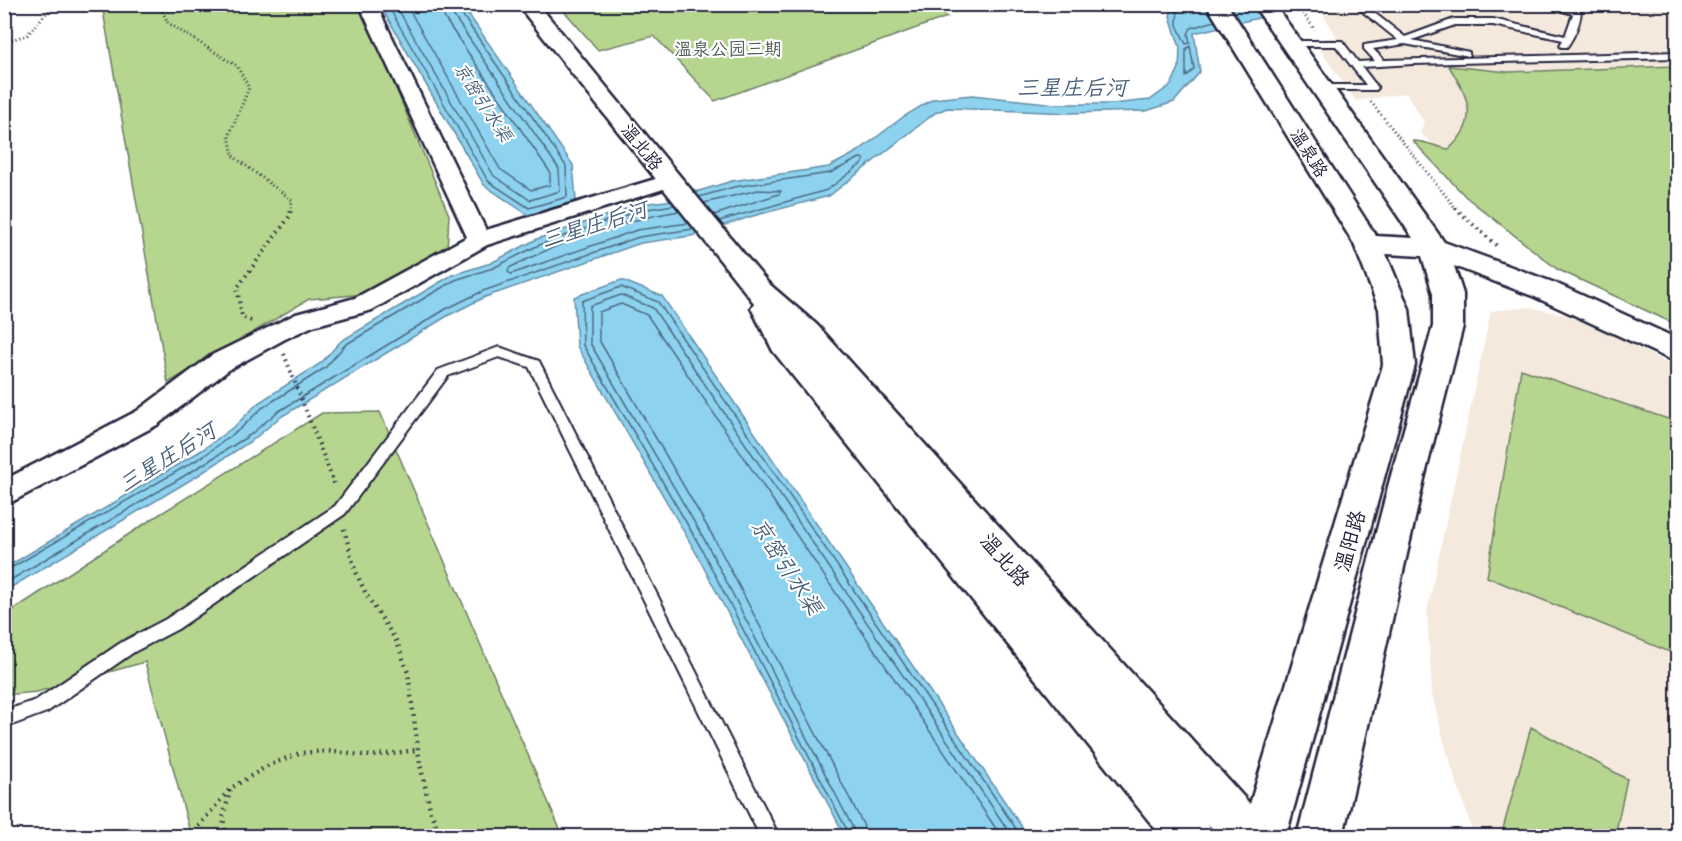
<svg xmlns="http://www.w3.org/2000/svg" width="1682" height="841" font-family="Itim,'LXGW WenKai TC',sans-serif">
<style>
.built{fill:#f5e9de}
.green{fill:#b6d68f;stroke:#6c7c65;stroke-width:1.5}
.water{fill:#8dd3ef;stroke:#628ca7;stroke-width:1.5}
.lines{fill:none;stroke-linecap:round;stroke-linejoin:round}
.shore{stroke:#4d6983;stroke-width:1.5}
.lane-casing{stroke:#22223b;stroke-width:4}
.street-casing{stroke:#22223b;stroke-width:5}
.secondary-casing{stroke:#22223b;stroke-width:5}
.path-far2{stroke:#22223b;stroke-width:3;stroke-dasharray:1 3;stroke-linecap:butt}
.path-far1{stroke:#22223b;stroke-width:4;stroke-dasharray:1.5 4.5;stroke-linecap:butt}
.path{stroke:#22223b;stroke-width:4.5;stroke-dasharray:1.5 5;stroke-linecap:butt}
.lane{fill:#fff;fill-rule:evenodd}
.street{fill:#fff;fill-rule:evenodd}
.secondary{fill:#fff;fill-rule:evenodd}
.labels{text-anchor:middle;stroke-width:4.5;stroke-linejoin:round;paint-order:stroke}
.far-park-label{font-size:18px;fill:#4e5854;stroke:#fff}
.far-water-label{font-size:18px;font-style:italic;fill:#47607a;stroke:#fff}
.far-street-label{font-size:18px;fill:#22223b;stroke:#fff}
.street-label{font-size:21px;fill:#22223b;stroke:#fff}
.water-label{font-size:22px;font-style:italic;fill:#47607a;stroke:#fff}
</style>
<rect width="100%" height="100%" fill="#fff"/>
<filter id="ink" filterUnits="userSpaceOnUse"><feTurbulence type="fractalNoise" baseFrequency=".0167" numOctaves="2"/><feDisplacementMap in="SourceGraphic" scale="12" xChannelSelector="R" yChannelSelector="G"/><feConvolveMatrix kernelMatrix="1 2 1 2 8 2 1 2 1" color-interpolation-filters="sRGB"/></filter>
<g filter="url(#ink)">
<!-- built -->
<path class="built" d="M 1331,5 L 1677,5 L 1677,66 L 1508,72 L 1449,67 L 1462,88 L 1468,106 L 1469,123 L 1461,138 L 1449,149 L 1437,147 L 1420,133 L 1424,122 L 1406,93 L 1356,101 L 1313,40 L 1337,37 L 1319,8 Z
M 1530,307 L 1566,315 L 1613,335 L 1677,368 L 1677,836 L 1474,836 L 1447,753 L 1432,695 L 1427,611 L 1491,311 Z"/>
<!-- green -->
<path class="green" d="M 930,4 L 947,17 L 715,101 L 654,36 L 598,50 L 559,5 Z
M 102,5 L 361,5 L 449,215 L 447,251 L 366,294 L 309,299 L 168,383 Z
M 1449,66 L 1508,72 L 1677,66 L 1677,325 L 1557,269 L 1466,197 L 1413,141 C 1427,141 1435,147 1449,149 C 1480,120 1469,99 1449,66 Z
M 1521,369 L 1677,422 L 1677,655 L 1487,577 Z
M 380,412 L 563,836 L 191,836 L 145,662 L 37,692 L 5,695 L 4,616 L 149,521 L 322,413 Z
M 1531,727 L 1627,779 L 1615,836 L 1501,836 Z"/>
<!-- water -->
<path class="water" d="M 380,5 L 462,5 L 573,165 L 576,201 L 528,215 L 484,185 Z
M 1173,5 L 1314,5 L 1194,33 L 1200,72 L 1174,102 L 1146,111 L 1070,113 L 947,108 L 935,113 L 829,196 L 753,216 L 691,236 L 641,243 L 485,297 L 449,315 L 279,418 L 254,439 L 197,476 L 5,591 L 5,568 L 202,450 L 236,425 L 258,403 L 321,363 L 341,341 L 452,275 L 491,263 L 537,239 L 640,204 L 666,201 L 732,181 L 829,167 L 857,152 L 903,117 L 933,99 L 972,95 L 1056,104 L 1112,104 L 1150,100 L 1171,85 L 1179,68 L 1180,48 L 1170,16 Z
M 621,280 L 662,296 L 1028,836 L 845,836 L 695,551 L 577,346 L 574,297 Z"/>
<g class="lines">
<!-- shore -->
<path class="shore" d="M 387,4 L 488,181 L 529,208 L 567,197 L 566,166 L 459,10 L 458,4
M 395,4 L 494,176 L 530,200 L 560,191 L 559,169 L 453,15 L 450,4
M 406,4 L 500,169 L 531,190 L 550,185 L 550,172 L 445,19 L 441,4
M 1178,4 L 1177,25 L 1186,44 L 1190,43 L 1188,34 L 1191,28 L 1215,21
M 1190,46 L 1194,69 L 1186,77 L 1186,49 Z
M 699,197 L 734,187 L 830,173 L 860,158 L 864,159 L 863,163 L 827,190 L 719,221
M 704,203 L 758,190 L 781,191 L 779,194 L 714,215
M 679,211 C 620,221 562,241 509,268 L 508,272 L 511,274 L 637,230 L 689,223
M 4,572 L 205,455 L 240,429 L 262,408 L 325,368 L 345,345 L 455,280 L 493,268 L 539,245 L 604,222 L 641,210 L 674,205
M 4,584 L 194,470 L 250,435 L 276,413 L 446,309 L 483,291 L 639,237 L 693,229
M 850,836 L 701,548 L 583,345 L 582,301 L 621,287 L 658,302 L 1021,836
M 857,836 L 707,544 L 590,343 L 590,306 L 621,295 L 653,308 L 1012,836
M 866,836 L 863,824 L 715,540 L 599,340 L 599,312 L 621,304 L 647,315 L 1001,836"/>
<!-- lane casing -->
<g class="lane-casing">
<path id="lane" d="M 1353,4 L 1363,4 L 1405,37 L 1454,19 L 1493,19 L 1565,36 L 1573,14 L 1538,4 L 1554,4 L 1573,9 L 1573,4 L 1581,4 C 1582,20 1576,34 1567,47 L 1561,47 L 1560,45 L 1563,40 L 1493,25 L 1455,25 L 1412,40 L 1469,52 L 1469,56 L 1405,44 L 1373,49 L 1384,60 L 1678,52 L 1678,58 L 1413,64 L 1362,67 L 1378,88 L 1376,90 L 1317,90 L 1315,88 L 1320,85 L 1366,85 L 1336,46 L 1290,46 L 1286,43 L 1287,41 L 1342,41 L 1358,62 L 1375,61 L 1364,49 L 1364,45 L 1398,40 Z
M 499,347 L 539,361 L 779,836 L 760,836 L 529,367 L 499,357 L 448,376 L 345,514 L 178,629 L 134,652 L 47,712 L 4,728 L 4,711 L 36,700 L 122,642 L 166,619 L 335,506 L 438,370 Z"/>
</g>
<!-- street casing -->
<g class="street-casing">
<path id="street" d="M 359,4 L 376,4 L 486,230 L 662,177 L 676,177 L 680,181 L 676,185 L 487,245 L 372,310 L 313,326 L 285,339 L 230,369 L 157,425 L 4,506 L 4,480 L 137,411 L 212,355 L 296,314 L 355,298 L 467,237 Z"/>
</g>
<!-- secondary casing -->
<g class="secondary-casing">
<path id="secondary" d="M 517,4 L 538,4 L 768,283 L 817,325 L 1250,804 L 1383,365 L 1379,309 L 1354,244 L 1206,4 L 1227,4 L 1376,236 L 1413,238 L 1253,4 L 1274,4 L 1444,242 L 1555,283 L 1678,339 L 1678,363 L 1535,297 L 1454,266 L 1463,294 L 1463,326 L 1424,479 L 1343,836 L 1297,836 L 1390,479 L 1433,326 L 1433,294 L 1422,256 L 1386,254 L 1409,309 L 1415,365 L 1286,836 L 1219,836 L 1208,824 L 1213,836 L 1161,836 L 773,351 L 751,308 L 754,303 Z"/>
</g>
<!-- path-far2 -->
<path class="path-far2" d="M 159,4 L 168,23 L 237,66 L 249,88 L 229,136 L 233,156 L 292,200 L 291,210
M 1296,4 L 1315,30
M 4,42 L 27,35 L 54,4
M 1671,70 L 1678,79
M 1371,102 L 1457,210"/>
<!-- path-far1 -->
<path class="path-far1" d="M 1455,208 L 1498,247
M 251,321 L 242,317 L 237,288 L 290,216 L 291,208
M 284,354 L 334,483"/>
<!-- path -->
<path class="path" d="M 333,482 L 335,487
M 344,529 L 355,570 L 366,594 L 397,642 L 408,673 L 420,764 L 431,813 L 441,836
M 190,836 L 230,789
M 226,836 L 223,818 L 231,788 L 269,765 L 300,753 L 326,751 L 371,756 L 417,750"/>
<!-- lane -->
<use href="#lane" class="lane"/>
<!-- street -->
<use href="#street" class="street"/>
<!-- secondary -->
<use href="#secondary" class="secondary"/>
</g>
</g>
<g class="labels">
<!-- far-park labels -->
<g class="far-park-label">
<text x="728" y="55">温泉公园三期</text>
</g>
<!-- far-water labels -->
<g class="far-water-label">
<text transform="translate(483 102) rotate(57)" y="6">京密引水渠</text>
</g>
<!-- far-street labels -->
<g class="far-street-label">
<text transform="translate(642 147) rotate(51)" y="6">温北路</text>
<text transform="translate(1309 153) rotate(58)" y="6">温泉路</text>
</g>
<!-- street labels -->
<g class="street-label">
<text transform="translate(1350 541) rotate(-74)" y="7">温阳路</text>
<text transform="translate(1005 560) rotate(49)" y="7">温北路</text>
</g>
<!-- water labels -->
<g class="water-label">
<text x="1072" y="95">三星庄后河</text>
<text transform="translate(594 224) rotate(-17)" y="8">三星庄后河</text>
<text transform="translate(167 457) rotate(-32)" y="8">三星庄后河</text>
<text transform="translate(787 566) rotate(57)" y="8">京密引水渠</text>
</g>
</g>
<!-- margin -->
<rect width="1682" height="841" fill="none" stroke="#fff" stroke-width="24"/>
<rect x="12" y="12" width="1658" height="817" fill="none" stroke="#22223b" stroke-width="2" filter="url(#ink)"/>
</svg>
